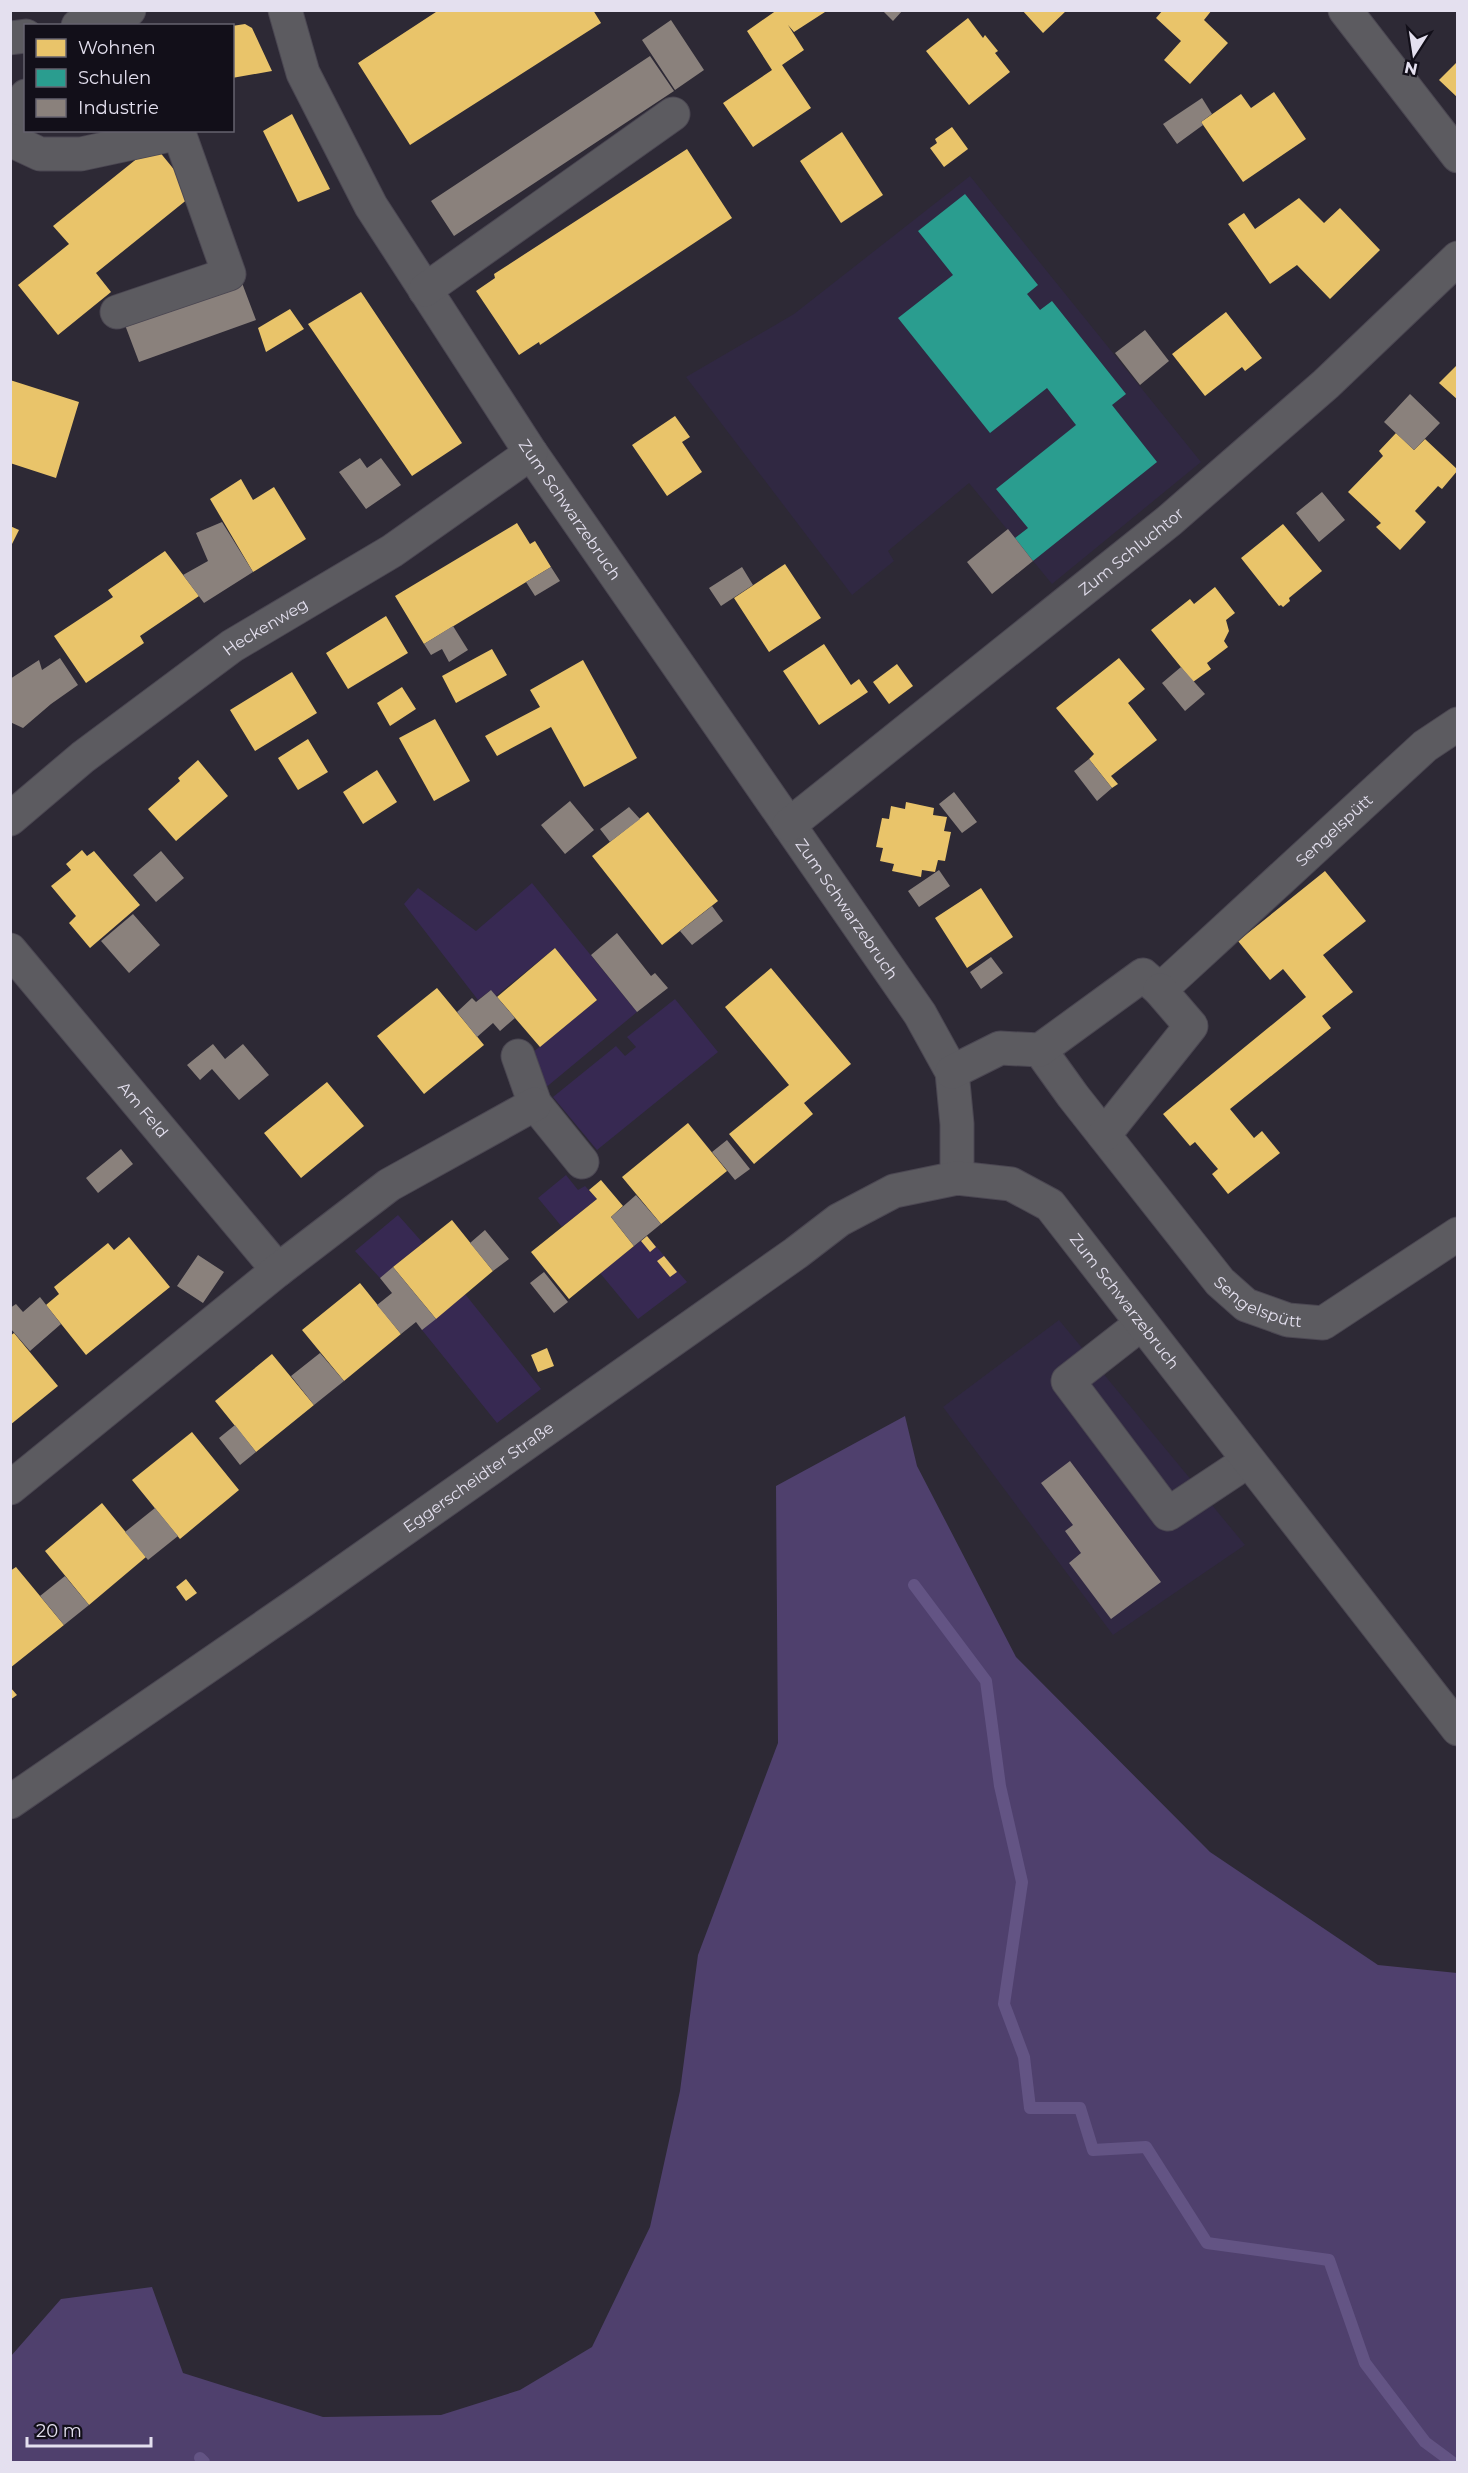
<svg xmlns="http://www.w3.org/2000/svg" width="1468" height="2473" font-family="Montserrat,sans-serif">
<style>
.built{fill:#302842}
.green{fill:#372952}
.forest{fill:#4f406d}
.homes{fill:#e9c46a}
.schools{fill:#2a9d8f}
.industry{fill:#8a817c}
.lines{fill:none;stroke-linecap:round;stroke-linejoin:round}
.stream{stroke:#635484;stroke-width:12}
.minor-casing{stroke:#4b4752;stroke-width:35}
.minor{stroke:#5c5b60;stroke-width:33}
.labels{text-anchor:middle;stroke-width:6;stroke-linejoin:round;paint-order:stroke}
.street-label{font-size:16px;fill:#e4e0ef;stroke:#120f19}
</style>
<rect width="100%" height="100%" fill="#2d2935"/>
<!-- built -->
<path class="built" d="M 970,176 L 1201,462 L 1052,584 L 969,483 L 888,551 L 894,561 L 852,595 L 686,377 L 794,314 Z
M 1059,1320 L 1245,1545 L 1113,1635 L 943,1407 Z"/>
<!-- green -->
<path class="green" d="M 532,883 L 637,1012 L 544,1089 L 522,1061 L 597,1000 L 555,948 L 496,996 L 491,990 L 478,1000 L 404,904 L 418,888 L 476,931 Z
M 675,999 L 718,1052 L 597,1150 L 553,1097 L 616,1046 L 625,1056 L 636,1047 L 627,1037 Z
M 566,1175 L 578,1190 L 585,1186 L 597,1199 L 562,1227 L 538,1198 Z
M 398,1215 L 423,1243 L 380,1278 L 355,1251 Z
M 647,1236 L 687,1282 L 638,1319 L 600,1273 Z
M 465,1294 L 541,1389 L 497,1423 L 422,1330 Z"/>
<!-- forest -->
<path class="forest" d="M 905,1416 L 917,1466 L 1016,1657 L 1210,1852 L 1378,1965 L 1457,1973 L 1457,2462 L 11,2462 L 11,2356 L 61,2299 L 152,2287 L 183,2373 L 323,2417 L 441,2415 L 520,2390 L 592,2347 L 650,2227 L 680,2091 L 698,1955 L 778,1743 L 776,1486 Z"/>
<!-- homes -->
<path class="homes" d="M 439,10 L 593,10 L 601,23 L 410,145 L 358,63 Z
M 777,10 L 825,12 L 794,32 L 788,25 L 804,50 L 782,65 L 811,108 L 753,147 L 723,103 L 772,70 L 747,31 Z
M 1022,10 L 1067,10 L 1043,33 Z
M 1163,10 L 1212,10 L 1204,20 L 1228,43 L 1190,84 L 1164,60 L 1181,41 L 1156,18 Z
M 968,18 L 983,38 L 985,35 L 998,51 L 995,53 L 1010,72 L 969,105 L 926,51 Z
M 245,24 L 252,28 L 272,71 L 232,78 L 232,26 Z
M 1458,61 L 1458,98 L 1439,80 Z
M 1274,92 L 1306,139 L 1243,182 L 1201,122 L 1241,94 L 1251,108 Z
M 292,114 L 330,189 L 298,202 L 263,131 Z
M 952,127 L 968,149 L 944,167 L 930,148 L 937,143 L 935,139 Z
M 842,132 L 883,195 L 841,223 L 800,161 Z
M 154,145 L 194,194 L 96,273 L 111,292 L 58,335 L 18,285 L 69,244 L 53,226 Z
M 687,149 L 732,218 L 540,345 L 539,342 L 519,355 L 476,291 L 495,278 L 494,274 Z
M 1299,198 L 1324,223 L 1340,208 L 1380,250 L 1330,299 L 1297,265 L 1270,284 L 1228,224 L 1244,213 L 1255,229 Z
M 361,292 L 462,443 L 412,476 L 308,324 Z
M 290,309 L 304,329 L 266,352 L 258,328 Z
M 1226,312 L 1262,358 L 1245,371 L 1242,367 L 1205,396 L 1172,354 Z
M 1458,364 L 1458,400 L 1439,383 Z
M 10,380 L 79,402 L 56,478 L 10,463 Z
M 675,416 L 690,437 L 682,442 L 702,472 L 667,496 L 632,445 Z
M 1396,433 L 1414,450 L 1425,439 L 1458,470 L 1442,489 L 1438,486 L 1415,511 L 1426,522 L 1400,550 L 1376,527 L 1381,523 L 1348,492 L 1383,456 L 1379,451 Z
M 241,479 L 253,500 L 274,487 L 306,539 L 253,572 L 210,499 Z
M 517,523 L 530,544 L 535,541 L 551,567 L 424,644 L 395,596 Z
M 1283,524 L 1322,571 L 1289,598 L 1290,601 L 1283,607 L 1281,605 L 1279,606 L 1241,558 Z
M 10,526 L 19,530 L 10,548 Z
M 165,551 L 199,596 L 140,636 L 144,643 L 86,683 L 54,636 L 113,597 L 108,590 Z
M 785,564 L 821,618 L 769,652 L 734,598 Z
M 1215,587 L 1235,613 L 1226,620 L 1229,631 L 1224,641 L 1228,647 L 1207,663 L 1211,669 L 1193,682 L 1151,630 L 1190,599 L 1194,604 Z
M 386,616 L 408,653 L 348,689 L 326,653 Z
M 824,644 L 851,685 L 859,679 L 868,692 L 819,725 L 783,671 Z
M 492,649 L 507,675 L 456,703 L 442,676 Z
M 1119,658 L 1145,689 L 1128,703 L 1157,740 L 1111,776 L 1118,784 L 1112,788 L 1089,759 L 1094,754 L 1056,708 Z
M 583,660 L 637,758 L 584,787 L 551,727 L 497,756 L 485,736 L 540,707 L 530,690 Z
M 897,664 L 913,686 L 889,704 L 873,682 Z
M 292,672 L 317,713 L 255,751 L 230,710 Z
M 402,687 L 416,709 L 390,726 L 377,703 Z
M 435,719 L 470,781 L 434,801 L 399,738 Z
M 308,739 L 328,772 L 298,790 L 278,758 Z
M 198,760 L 228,796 L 176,841 L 148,809 L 180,781 L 178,778 Z
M 377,770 L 397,802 L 363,824 L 343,792 Z
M 906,802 L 934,808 L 933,815 L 947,817 L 944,831 L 951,832 L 945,861 L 938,860 L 935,872 L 922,870 L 921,877 L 892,871 L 894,864 L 880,861 L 883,848 L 876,847 L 882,818 L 889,819 L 891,806 L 905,809 Z
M 648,812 L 718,901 L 662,945 L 592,856 Z
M 82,850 L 87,856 L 94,851 L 140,905 L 90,948 L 69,923 L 76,916 L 51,886 L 71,870 L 66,864 Z
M 1325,871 L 1366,921 L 1323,955 L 1353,992 L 1322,1016 L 1331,1028 L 1230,1109 L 1254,1138 L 1262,1131 L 1280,1153 L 1228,1194 L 1212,1174 L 1218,1169 L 1195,1142 L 1190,1146 L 1163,1114 L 1306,997 L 1283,969 L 1270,980 L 1238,941 Z
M 981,888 L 1013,937 L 967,968 L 935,918 Z
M 555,948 L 597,1000 L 540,1047 L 497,997 Z
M 771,968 L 851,1064 L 804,1103 L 813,1114 L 754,1164 L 729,1134 L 789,1085 L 725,1007 Z
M 437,988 L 484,1045 L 424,1094 L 377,1036 Z
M 327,1082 L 364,1126 L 301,1178 L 264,1133 Z
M 688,1123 L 727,1171 L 661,1224 L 622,1177 Z
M 601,1180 L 623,1206 L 611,1217 L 634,1246 L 569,1299 L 531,1252 L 597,1199 L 589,1190 Z
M 452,1220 L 493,1271 L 436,1319 L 393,1267 Z
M 647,1236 L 656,1247 L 650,1252 L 641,1241 Z
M 129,1237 L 170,1287 L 86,1355 L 46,1305 L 59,1294 L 54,1287 L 108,1243 L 114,1250 Z
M 664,1256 L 677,1272 L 670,1277 L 657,1261 Z
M 360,1283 L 401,1334 L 344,1381 L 302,1330 Z
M 14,1333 L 58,1386 L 10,1425 L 10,1336 Z
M 547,1348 L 554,1366 L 538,1372 L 531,1355 Z
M 272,1354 L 314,1405 L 256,1452 L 215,1401 Z
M 192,1432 L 239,1490 L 180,1539 L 132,1480 Z
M 102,1503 L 146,1557 L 89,1605 L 45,1551 Z
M 16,1567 L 64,1625 L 10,1668 L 10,1571 Z
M 186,1579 L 197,1593 L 186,1601 L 176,1587 Z
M 10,1687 L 17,1695 L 10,1700 Z"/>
<!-- schools -->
<path class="schools" d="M 965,194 L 1038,285 L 1027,294 L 1040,310 L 1052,301 L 1126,394 L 1112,405 L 1157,462 L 1033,561 L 1015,538 L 1028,528 L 996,489 L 1076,425 L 1047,388 L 990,433 L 898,318 L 953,275 L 918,231 Z"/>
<!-- industry -->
<path class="industry" d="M 882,10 L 903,10 L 893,21 Z
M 671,20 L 704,70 L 675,90 L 642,40 Z
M 650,56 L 674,91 L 454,236 L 431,201 Z
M 1202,98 L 1212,114 L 1201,122 L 1203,125 L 1177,144 L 1163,124 Z
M 242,283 L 256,320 L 139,362 L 125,325 Z
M 1145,330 L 1169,361 L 1140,385 L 1115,353 Z
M 1410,394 L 1440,423 L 1414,450 L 1384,422 Z
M 360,458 L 367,468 L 381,458 L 401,485 L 366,509 L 339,472 Z
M 1322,492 L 1345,520 L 1319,542 L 1296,513 Z
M 222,522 L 253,572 L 204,603 L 183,575 L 208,561 L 196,533 Z
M 1008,529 L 1033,561 L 992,594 L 967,562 Z
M 551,567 L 560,581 L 535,596 L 526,582 Z
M 742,567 L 753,585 L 721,606 L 709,588 Z
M 453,626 L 468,650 L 449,662 L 442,649 L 431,655 L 424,644 Z
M 60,658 L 78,685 L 51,704 L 23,728 L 10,722 L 10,679 L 39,660 L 42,670 Z
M 1181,667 L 1205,694 L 1185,711 L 1162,683 Z
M 1089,759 L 1112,788 L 1097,801 L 1074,771 Z
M 954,792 L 977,822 L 962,833 L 939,804 Z
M 570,801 L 594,830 L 565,854 L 541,825 Z
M 629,807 L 640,819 L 610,842 L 600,829 Z
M 161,851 L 184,878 L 156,902 L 133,875 Z
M 939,870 L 950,886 L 919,907 L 908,891 Z
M 712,906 L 723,921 L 692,945 L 680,931 Z
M 133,914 L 160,945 L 129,973 L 101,941 Z
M 617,933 L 651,976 L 655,973 L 668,988 L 637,1012 L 591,955 Z
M 991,957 L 1003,973 L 981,989 L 970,972 Z
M 491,990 L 515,1018 L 500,1031 L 493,1023 L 477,1037 L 457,1012 L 472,998 L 476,1002 Z
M 213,1044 L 225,1059 L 243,1044 L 269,1075 L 239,1100 L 212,1069 L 200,1080 L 187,1065 Z
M 727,1140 L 750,1169 L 735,1180 L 712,1152 Z
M 121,1149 L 133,1164 L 98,1193 L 86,1178 Z
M 636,1195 L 661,1224 L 634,1246 L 611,1217 Z
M 485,1230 L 509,1259 L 493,1271 L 470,1243 Z
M 198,1255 L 224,1272 L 203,1303 L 177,1286 Z
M 393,1267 L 436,1319 L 422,1330 L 416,1322 L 401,1334 L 377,1305 L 392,1293 L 380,1278 Z
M 544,1272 L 568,1302 L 554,1313 L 530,1283 Z
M 40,1297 L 61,1324 L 30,1351 L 10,1328 L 10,1308 L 16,1304 L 23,1312 Z
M 320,1353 L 344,1381 L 314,1405 L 291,1376 Z
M 235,1425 L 256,1452 L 240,1465 L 219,1438 Z
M 1070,1461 L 1161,1582 L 1111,1619 L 1069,1563 L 1081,1553 L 1065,1531 L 1073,1525 L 1041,1483 Z
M 155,1508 L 178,1536 L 148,1560 L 125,1532 Z
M 65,1576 L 89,1605 L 64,1625 L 40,1596 Z"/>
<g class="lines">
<!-- stream -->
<path class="stream" d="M 914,1585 L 986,1681 L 1000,1786 L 1022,1882 L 1004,2004 L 1024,2057 L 1030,2108 L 1080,2108 L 1093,2150 L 1146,2147 L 1207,2243 L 1329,2260 L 1365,2363 L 1425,2442 L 1452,2462
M 200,2458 L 204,2462"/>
<!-- minor casing -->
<g class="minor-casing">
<g id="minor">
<path id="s1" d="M 285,10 L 303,73 L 371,206 L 531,453 L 920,1014 L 952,1072 L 957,1124 L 957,1178"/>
<path d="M 1345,10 L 1458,156"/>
<path d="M 78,26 L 129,10"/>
<path d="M 10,38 L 26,36"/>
<path d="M 10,131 L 26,96"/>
<path d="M 10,140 L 40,154 L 81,154 L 179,133 L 229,274 L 117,312"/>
<path d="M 425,290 L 673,114"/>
<path id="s2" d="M 10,819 L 83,757 L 232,646 L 392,551 L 531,453"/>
<path id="s3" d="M 789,825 L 1170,520 L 1326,384 L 1458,258"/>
<path id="s4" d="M 10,950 L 278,1270"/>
<path id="s5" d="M 1040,1050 L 1073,1096 L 1220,1282 L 1246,1305 L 1288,1320 L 1323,1323 L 1458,1234"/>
<path d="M 518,1056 L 535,1104 L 582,1162"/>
<path id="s6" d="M 952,1072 L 1000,1048 L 1040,1050 L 1143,975 L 1160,990 L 1425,746 L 1458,724"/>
<path d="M 1104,1135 L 1191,1026 L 1160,990"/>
<path d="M 1141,1324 L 1068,1381 L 1168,1514 L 1248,1461"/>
<path d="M 10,1488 L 278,1270 L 389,1185 L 535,1104"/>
<path id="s7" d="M 10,1802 L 302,1601 L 796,1253 L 839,1220 L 894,1191 L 957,1178 L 1011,1184 L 1050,1205 L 1458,1729"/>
</g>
</g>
<!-- minor -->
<use href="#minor" class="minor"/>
</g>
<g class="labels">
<!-- street labels -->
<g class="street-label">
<text dy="6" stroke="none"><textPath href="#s1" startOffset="578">Zum Schwarzebruch</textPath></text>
<text dy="6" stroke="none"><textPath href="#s3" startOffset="438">Zum Schluchtor</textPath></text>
<text dy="6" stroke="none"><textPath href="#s2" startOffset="320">Heckenweg</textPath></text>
<text dy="6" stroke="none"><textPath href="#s6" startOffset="480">Sengelspütt</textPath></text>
<text dy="6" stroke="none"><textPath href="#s1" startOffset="1064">Zum Schwarzebruch</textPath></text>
<text dy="6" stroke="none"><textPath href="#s4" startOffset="208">Am Feld</textPath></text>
<text dy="6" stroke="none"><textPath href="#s5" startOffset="338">Sengelspütt</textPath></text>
<text dy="6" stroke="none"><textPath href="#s7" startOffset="1360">Zum Schwarzebruch</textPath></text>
<text dy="6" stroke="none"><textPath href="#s7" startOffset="570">Eggerscheidter Straße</textPath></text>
</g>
</g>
<!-- border -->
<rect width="1468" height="2473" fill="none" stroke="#e4e0ef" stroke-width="24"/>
<!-- legend -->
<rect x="24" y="24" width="210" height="108" fill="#120f19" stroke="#66636f" stroke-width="1.5"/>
<rect x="36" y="39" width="30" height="18" fill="#e9c46a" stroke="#66636f" stroke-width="1.5"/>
<text x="78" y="54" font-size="18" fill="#e4e0ef">Wohnen</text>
<rect x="36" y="69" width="30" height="18" fill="#2a9d8f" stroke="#66636f" stroke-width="1.5"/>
<text x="78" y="84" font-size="18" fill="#e4e0ef">Schulen</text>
<rect x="36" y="99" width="30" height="18" fill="#8a817c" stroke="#66636f" stroke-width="1.5"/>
<text x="78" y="114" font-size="18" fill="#e4e0ef">Industrie</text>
<!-- north arrow -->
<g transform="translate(1414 54) rotate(192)" stroke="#120f19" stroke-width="4.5" paint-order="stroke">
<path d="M0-4.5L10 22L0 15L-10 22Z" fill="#e4e0ef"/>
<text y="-9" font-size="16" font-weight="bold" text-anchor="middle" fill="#e4e0ef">N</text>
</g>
<!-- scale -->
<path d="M27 2437v9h124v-9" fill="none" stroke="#e4e0ef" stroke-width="3"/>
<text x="36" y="2437" font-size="18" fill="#e4e0ef" stroke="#120f19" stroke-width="4.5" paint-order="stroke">20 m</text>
</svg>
